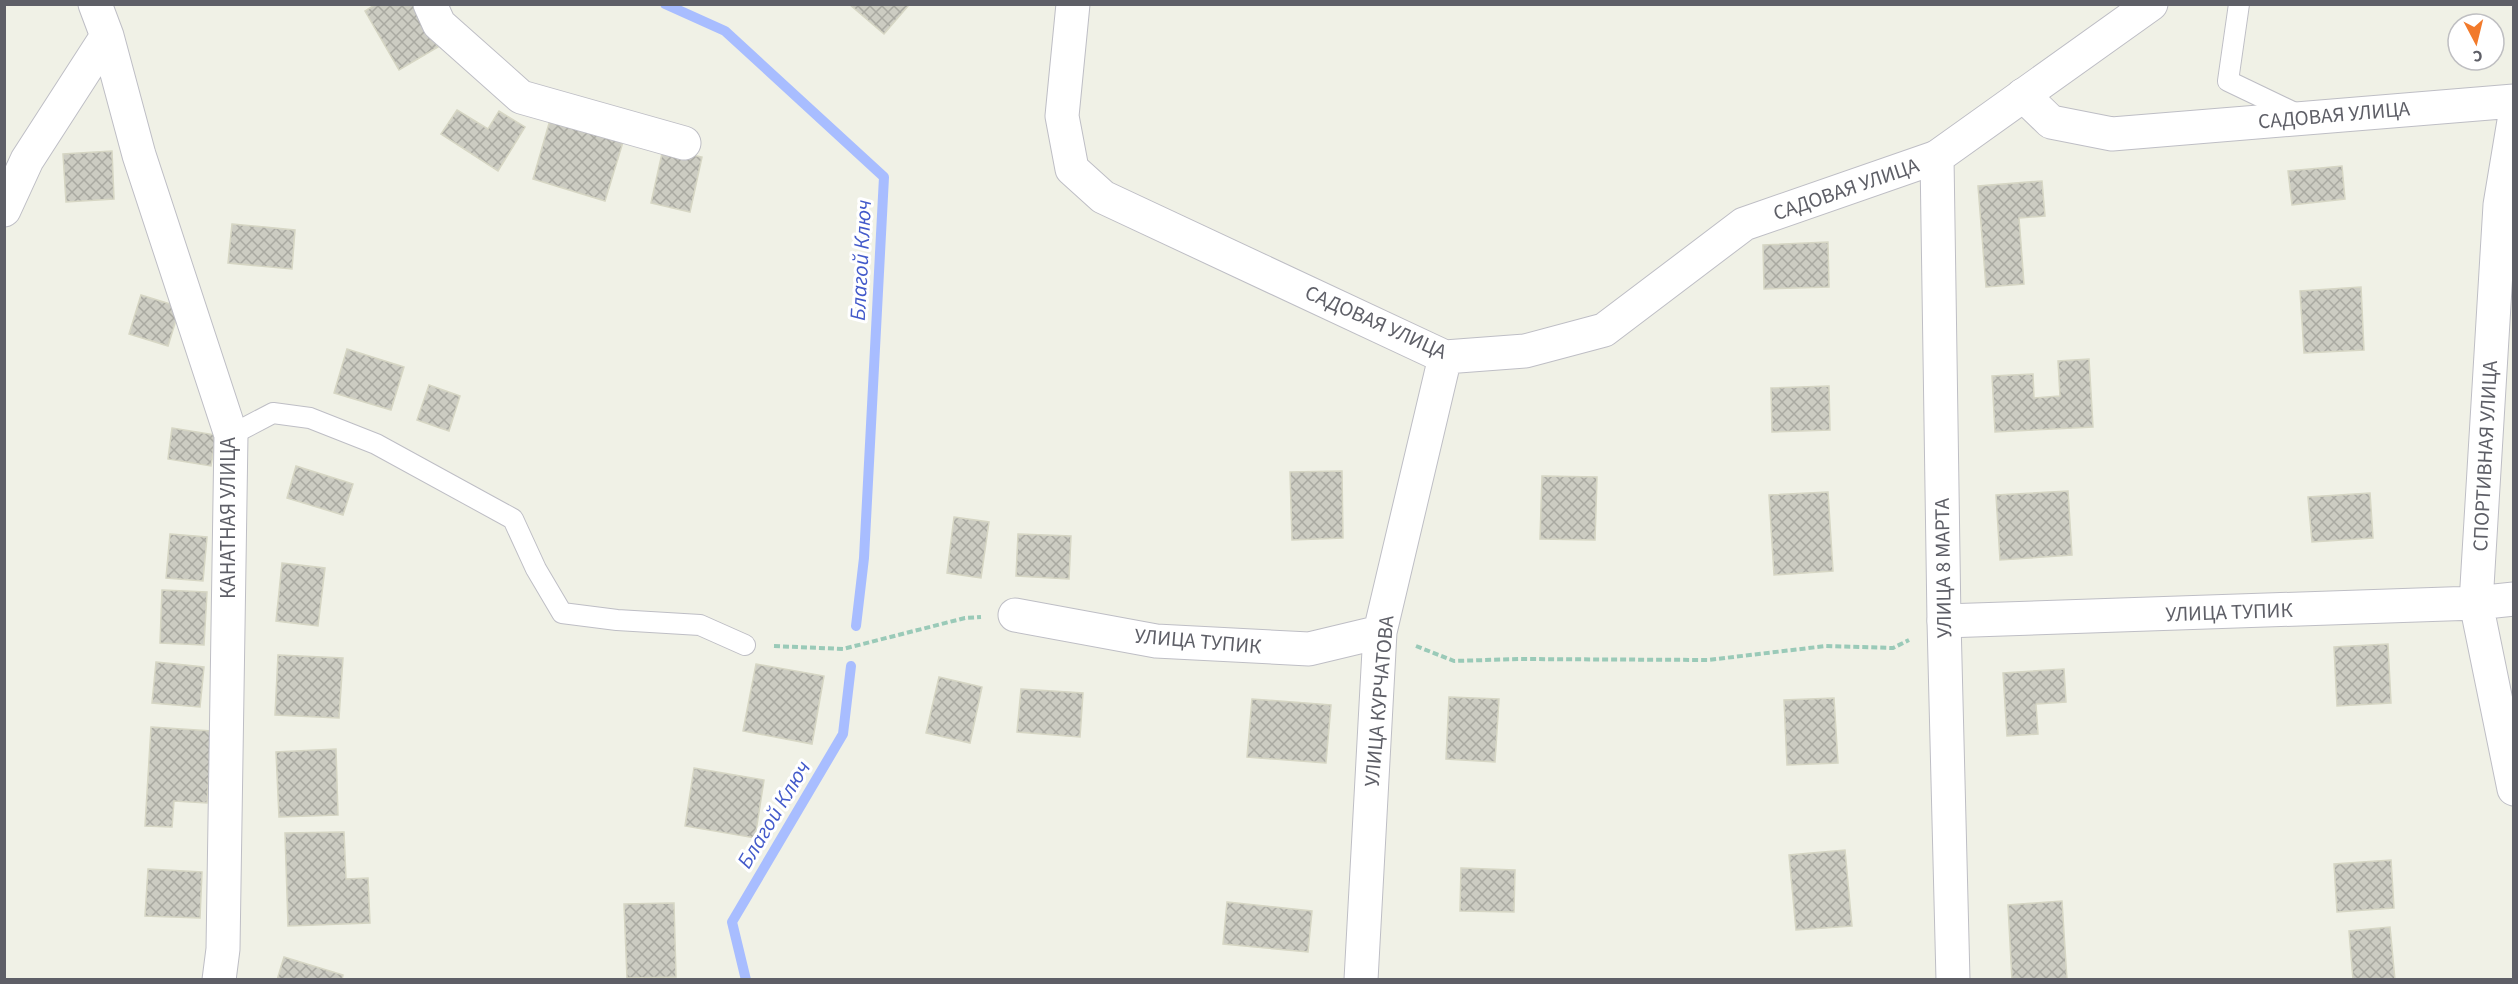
<svg xmlns="http://www.w3.org/2000/svg" width="2518" height="984" font-family="'Source Sans 3',sans-serif">
<style>
.lines{fill:none;stroke-linecap:round;stroke-linejoin:round}
.stream{stroke:#a8bdff;stroke-width:10}
.building{fill:url(#building-cross-hatch);stroke:#d6d6c4;stroke-width:1.5}
.service-casing{stroke:#bebec5;stroke-width:22}
.minor-casing{stroke:#bebec5;stroke-width:35}
.tertiary-casing{stroke:#bebec5;stroke-width:35}
.path{stroke:#9acab8;stroke-width:4;stroke-dasharray:6 3;stroke-linecap:butt}
.service{stroke:#fff;stroke-width:20}
.minor{stroke:#fff;stroke-width:33}
.tertiary{stroke:#fff;stroke-width:33}
.labels{text-anchor:middle;stroke-width:6;stroke-linejoin:round;paint-order:stroke}
.street-label{font-size:21px;fill:#5e5f67;stroke:#fff}
.water-label{font-size:22px;font-style:italic;fill:#435aca;stroke:#fff}
</style>
<defs>
<pattern id="building-cross-hatch" width="8" height="8" patternUnits="userSpaceOnUse" patternTransform="scale(1.5)"><rect width="8" height="8" fill="#ccccc2"/><path d="M0 0l8 8M0 8l8-8" fill="none" stroke="#a9a9a1"/></pattern>
</defs>
<rect width="100%" height="100%" fill="#f0f1e6"/>
<g class="lines">
<!-- stream -->
<path class="stream" d="M 665,4 L 725,31 L 884,177 L 864,558 L 856,626
M 746,980 L 732,922 L 843,734 L 851,666"/>
</g>
<!-- building -->
<path class="building" d="M 376,4 L 413,4 L 438,47 L 399,70 L 365,11 Z
M 849,4 L 906,4 L 908,6 L 884,34 Z
M 457,110 L 488,129 L 499,111 L 525,127 L 498,171 L 441,134 Z
M 550,120 L 623,142 L 605,201 L 533,179 Z
M 663,149 L 702,157 L 690,212 L 651,203 Z
M 112,151 L 114,199 L 66,202 L 63,154 Z
M 2342,166 L 2345,199 L 2292,205 L 2288,171 Z
M 2042,181 L 2045,216 L 2019,218 L 2024,284 L 1986,287 L 1978,186 Z
M 232,224 L 295,230 L 292,269 L 228,263 Z
M 1828,242 L 1829,287 L 1764,289 L 1763,245 Z
M 2361,287 L 2364,350 L 2304,353 L 2300,291 Z
M 141,295 L 180,307 L 168,346 L 129,334 Z
M 347,349 L 404,367 L 391,410 L 334,393 Z
M 2089,359 L 2093,427 L 1995,432 L 1992,376 L 2033,374 L 2034,398 L 2060,396 L 2058,361 Z
M 429,385 L 460,396 L 449,431 L 417,420 Z
M 1829,386 L 1830,430 L 1772,432 L 1771,388 Z
M 172,428 L 216,435 L 211,466 L 168,459 Z
M 296,466 L 353,484 L 343,515 L 287,498 Z
M 1342,471 L 1343,538 L 1292,540 L 1290,472 Z
M 1542,476 L 1597,477 L 1595,540 L 1540,539 Z
M 2068,491 L 2072,555 L 2000,560 L 1996,495 Z
M 1828,492 L 1833,571 L 1774,575 L 1769,495 Z
M 2370,493 L 2373,538 L 2312,542 L 2308,497 Z
M 954,517 L 989,522 L 981,578 L 947,573 Z
M 170,534 L 207,537 L 203,581 L 166,578 Z
M 1018,534 L 1071,536 L 1069,579 L 1016,576 Z
M 282,563 L 325,568 L 318,626 L 276,621 Z
M 162,590 L 207,592 L 204,645 L 160,643 Z
M 2388,644 L 2391,703 L 2337,706 L 2334,647 Z
M 278,655 L 343,658 L 339,718 L 275,715 Z
M 156,662 L 204,667 L 200,707 L 152,703 Z
M 756,664 L 824,676 L 812,744 L 743,731 Z
M 2064,669 L 2066,702 L 2036,704 L 2038,734 L 2007,736 L 2003,673 Z
M 939,677 L 982,687 L 970,743 L 926,733 Z
M 1021,689 L 1083,693 L 1080,737 L 1017,732 Z
M 1449,697 L 1499,699 L 1495,762 L 1446,759 Z
M 1834,698 L 1838,763 L 1787,765 L 1784,700 Z
M 1252,699 L 1331,705 L 1326,763 L 1247,757 Z
M 151,727 L 212,731 L 207,803 L 174,801 L 172,827 L 145,826 Z
M 336,749 L 338,815 L 279,817 L 276,752 Z
M 694,768 L 764,780 L 755,838 L 685,826 Z
M 344,832 L 346,879 L 368,878 L 370,923 L 288,926 L 285,833 Z
M 1845,850 L 1852,926 L 1796,930 L 1789,855 Z
M 2391,860 L 2394,908 L 2337,912 L 2334,864 Z
M 1461,868 L 1515,870 L 1514,912 L 1460,911 Z
M 148,869 L 202,872 L 200,918 L 145,916 Z
M 2062,901 L 2067,980 L 2012,980 L 2008,905 Z
M 1227,902 L 1312,911 L 1308,952 L 1223,944 Z
M 674,903 L 676,977 L 627,978 L 624,904 Z
M 2390,927 L 2395,980 L 2353,980 L 2349,931 Z
M 284,957 L 343,975 L 342,980 L 277,980 Z"/>
<g class="lines">
<!-- service casing -->
<g class="service-casing">
<path id="service" d="M 2239,4 L 2228,81 L 2299,115
M 231,435 L 273,413 L 310,418 L 376,444 L 513,519 L 536,569 L 562,613 L 617,620 L 700,625 L 745,645"/>
</g>
<!-- minor casing -->
<g class="minor-casing">
<path id="minor" d="M 95,4 L 107,36 L 139,155 L 231,435 L 223,949 L 219,980
M 430,4 L 439,24 L 521,97 L 684,143
M 1073,4 L 1062,116 L 1072,169 L 1103,197 L 1445,357 L 1525,351 L 1604,330 L 1744,224 L 1937,157
M 2023,95 L 2051,122 L 2112,134 L 2514,101
M 2514,121 L 2500,205 L 2476,603 L 2514,789
M 4,210 L 27,160 L 107,36
M 1015,615 L 1156,641 L 1309,649 L 1380,632
M 1944,621 L 2476,603 L 2514,599
M 1361,980 L 1380,632 L 1445,357"/>
</g>
<!-- tertiary casing -->
<g class="tertiary-casing">
<path id="tertiary" d="M 1953,980 L 1944,621 L 1937,157 L 2151,4"/>
</g>
<!-- path -->
<path class="path" d="M 774,646 L 843,649 L 965,618 L 981,617
M 1416,646 L 1454,661 L 1519,659 L 1708,660 L 1826,646 L 1893,648 L 1909,640"/>
<!-- service -->
<use href="#service" class="service"/>
<!-- minor -->
<use href="#minor" class="minor"/>
<!-- tertiary -->
<use href="#tertiary" class="tertiary"/>
</g>
<g class="labels">
<!-- street labels -->
<g class="street-label">
<text transform="translate(2334 115) rotate(-5)" y="7">САДОВАЯ УЛИЦА</text>
<text transform="translate(1846 189) rotate(-19)" y="7">САДОВАЯ УЛИЦА</text>
<text transform="translate(1376 322) rotate(24)" y="7">САДОВАЯ УЛИЦА</text>
<text transform="translate(2485 456) rotate(-87)" y="7">СПОРТИВНАЯ УЛИЦА</text>
<text transform="translate(228 518) rotate(-90)" y="7">КАНАТНАЯ УЛИЦА</text>
<text transform="translate(1943 568) rotate(-91)" y="7">УЛИЦА 8 МАРТА</text>
<text transform="translate(2229 612) rotate(-2)" y="7">УЛИЦА ТУПИК</text>
<text transform="translate(1198 641) rotate(5)" y="7">УЛИЦА ТУПИК</text>
<text transform="translate(1379 701) rotate(-85)" y="7">УЛИЦА КУРЧАТОВА</text>
</g>
<!-- water labels -->
<g class="water-label">
<text transform="translate(860 260) rotate(-87)" y="8">Благой Ключ</text>
<text transform="translate(773 814) rotate(-59)" y="8">Благой Ключ</text>
</g>
</g>
<!-- border -->
<rect width="2518" height="984" fill="none" stroke="#5e5f67" stroke-width="12"/>
<!-- north arrow -->
<g transform="translate(2476 42) rotate(173)"><circle r="28" fill="#ffffff" stroke="#bfbfc2" stroke-width="1.5"/>
<path d="M0-4.5L10 22L0 15L-10 22Z" fill="#f27a2b"/>
<text y="-9" font-size="16" font-weight="bold" text-anchor="middle" fill="#5e5f67">С</text>
</g>
</svg>
